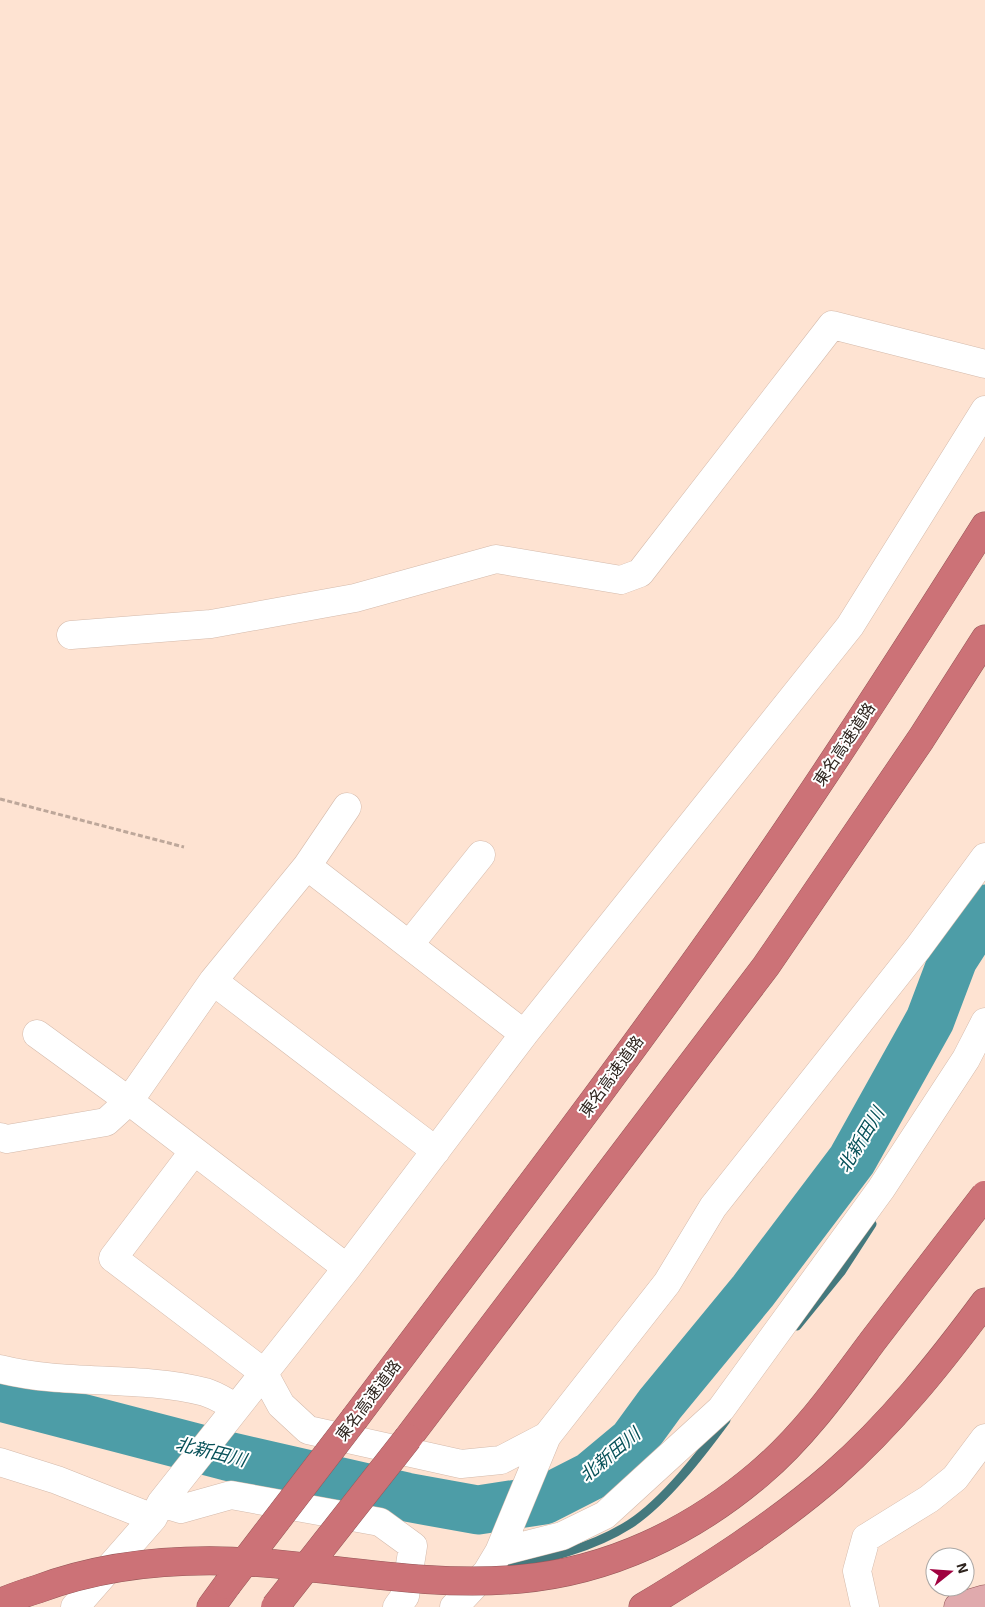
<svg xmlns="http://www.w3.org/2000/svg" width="985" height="1607" font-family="'Exo 2','Noto Sans JP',sans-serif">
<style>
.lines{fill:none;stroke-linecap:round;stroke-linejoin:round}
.stream{stroke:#44797e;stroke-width:9}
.river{stroke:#4d9da7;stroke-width:49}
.minor-casing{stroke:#d4baab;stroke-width:29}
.major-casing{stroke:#955758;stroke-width:29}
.highway-casing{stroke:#955758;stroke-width:29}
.path{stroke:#bda79a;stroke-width:3;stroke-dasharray:5 2.5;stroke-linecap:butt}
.minor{stroke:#fff;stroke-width:28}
.major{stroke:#e0aaad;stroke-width:28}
.highway{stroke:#cc7277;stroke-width:28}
.highway-bridge-casing{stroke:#955758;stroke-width:29;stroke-linecap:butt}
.highway-bridge{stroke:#cc7277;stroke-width:28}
.labels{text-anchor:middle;stroke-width:4;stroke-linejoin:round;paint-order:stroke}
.street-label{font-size:16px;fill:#2f251f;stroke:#fff}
.water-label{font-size:18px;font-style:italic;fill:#065058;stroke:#fff}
</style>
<rect width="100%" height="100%" fill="#fee3d2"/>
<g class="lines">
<!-- stream -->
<path class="stream" d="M 797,1326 L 841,1272 L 872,1224
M 500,1568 C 545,1559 591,1549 630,1524 C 665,1501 701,1454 726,1420"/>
<!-- river -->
<path class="river" d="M 0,1397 L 227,1456 L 406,1497 L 478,1510 L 544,1500 L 591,1476 L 633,1441 L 660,1404 L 753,1291 L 852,1160 L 930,1020 L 953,959 L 985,909"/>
<!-- minor casing -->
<g class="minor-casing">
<path id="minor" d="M 71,635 L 211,624 L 355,598 L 496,559 L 621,580 L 640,573 L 832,325 L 985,364
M 307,866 L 347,807
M 409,945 L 481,855
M 213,981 L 436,1151
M 37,1034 L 129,1101 L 213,981 L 307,866 L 524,1034
M 0,1137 L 7,1139 L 106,1122 L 129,1101 L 347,1268
M 194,1151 L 113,1258 L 263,1372 L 281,1405 L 308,1430 L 461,1464 L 501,1460 L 547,1436 L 667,1283 L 713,1207 L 918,948 L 985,857
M 0,1369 C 67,1386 138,1375 205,1392 C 215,1395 226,1402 236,1407
M 0,1462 L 57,1480 L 153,1518
M 161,1503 L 181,1509 L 231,1495 L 380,1522 L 413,1546 L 405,1596 L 397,1607
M 499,1552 L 562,1536 L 605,1515 L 721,1409 L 881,1189 L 966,1059 L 985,1022
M 75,1607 L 153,1518 L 161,1503 L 347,1268 L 524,1034 L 850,626 L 985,410
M 454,1607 L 487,1572 L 499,1552 L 547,1436
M 865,1607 L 857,1571 L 866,1538 L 929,1499 L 955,1478 L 985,1438"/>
</g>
<!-- major casing -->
<g class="major-casing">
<path id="major" d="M 958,1607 L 985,1599"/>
</g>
<!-- highway casing -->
<g class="highway-casing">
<path id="highway" d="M 355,1418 C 485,1245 617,1074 741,897 C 826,776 906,651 985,526
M 408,1438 L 766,966 L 921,739 L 985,639
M 211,1607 L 227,1585
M 643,1607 C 709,1567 774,1526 833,1475 C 891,1424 939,1364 985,1302"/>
</g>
<!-- path -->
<path class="path" d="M 0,799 L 184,847"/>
<!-- minor -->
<use href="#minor" class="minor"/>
<!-- major -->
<use href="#major" class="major"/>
<!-- highway -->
<use href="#highway" class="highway"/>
<!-- highway-bridge casing -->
<g class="highway-bridge-casing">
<path id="highway-bridge" d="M 227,1585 L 355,1418
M 0,1603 C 12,1597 25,1593 38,1589 C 119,1559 209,1556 295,1566 C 369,1574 445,1586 520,1579 C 609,1571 691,1532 759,1474 C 803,1437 838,1388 872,1342 C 910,1293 947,1244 985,1195
M 275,1607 L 408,1438"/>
</g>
<!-- highway-bridge -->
<use href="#highway-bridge" class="highway-bridge"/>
</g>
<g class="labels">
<!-- street labels -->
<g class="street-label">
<text transform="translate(844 744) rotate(-56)" y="6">東名高速道路</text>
<text transform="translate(611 1076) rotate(-54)" y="6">東名高速道路</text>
<text transform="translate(368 1400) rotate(-53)" y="6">東名高速道路</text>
</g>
<!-- water labels -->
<g class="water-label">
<text transform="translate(861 1140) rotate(-59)" y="6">北新田川</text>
<text transform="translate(211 1452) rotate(14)" y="6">北新田川</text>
<text transform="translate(610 1455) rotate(-40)" y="6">北新田川</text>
</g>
</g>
<!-- north arrow -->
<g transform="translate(950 1572) rotate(73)"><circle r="24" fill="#ffffff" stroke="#aca8a5"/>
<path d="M0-4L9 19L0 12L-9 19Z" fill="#a00240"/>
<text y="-8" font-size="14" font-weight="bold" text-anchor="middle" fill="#2f251f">N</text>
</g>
</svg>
